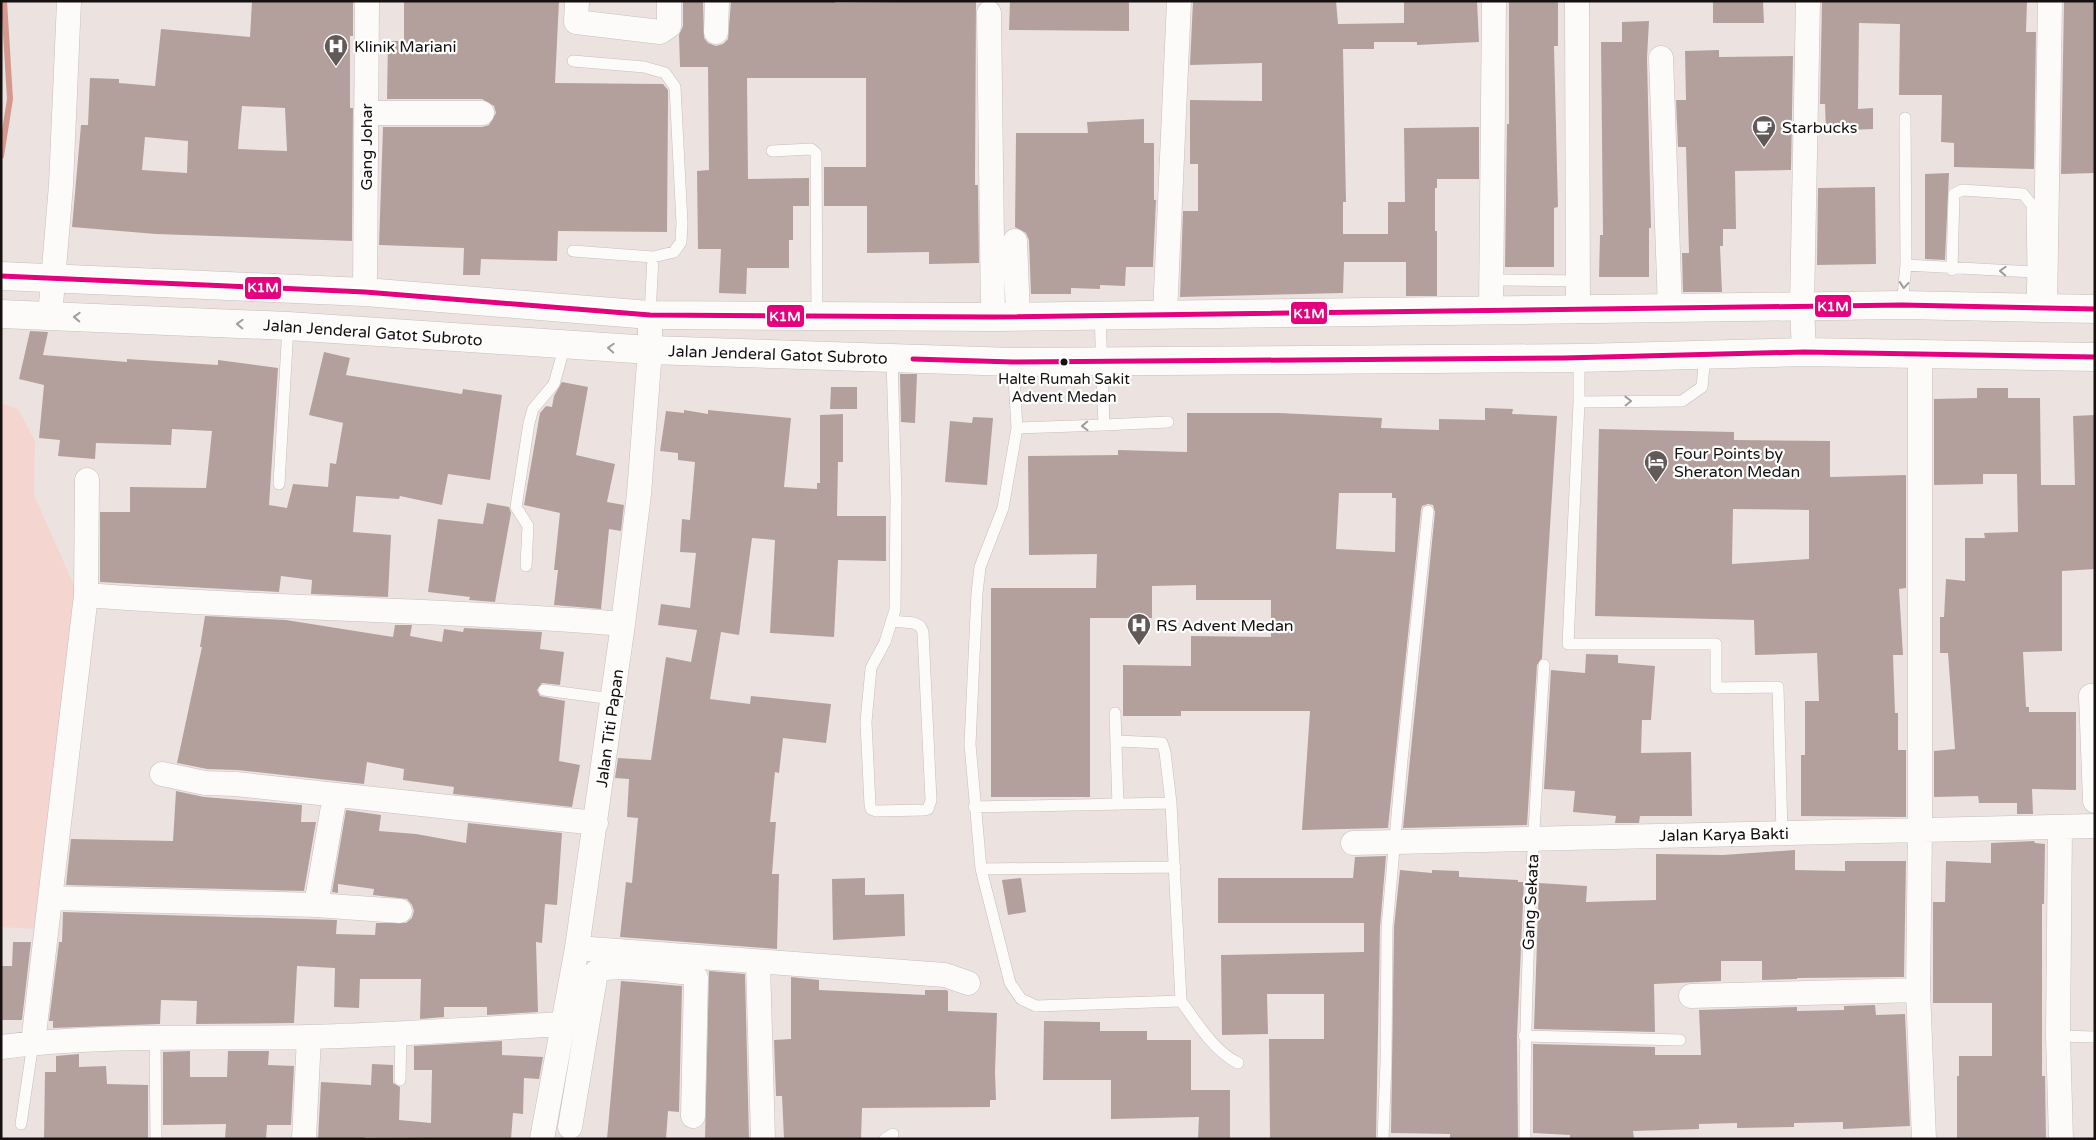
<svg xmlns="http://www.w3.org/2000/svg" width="2096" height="1140" font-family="'Varela Round',sans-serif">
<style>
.green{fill:#f4d5cf}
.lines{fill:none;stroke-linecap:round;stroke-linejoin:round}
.stream{stroke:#d4988e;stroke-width:6}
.building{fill:#b3a09d;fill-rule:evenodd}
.lane-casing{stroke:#c5bebd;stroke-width:12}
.street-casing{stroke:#c5bebd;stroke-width:25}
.primary-casing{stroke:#c5bebd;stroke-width:29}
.lane{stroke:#fcfbfa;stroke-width:11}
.street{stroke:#fcfbfa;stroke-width:24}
.primary{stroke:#fcfbfa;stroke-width:28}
.bus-1-casing{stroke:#fff;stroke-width:9}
.bus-1{stroke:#e5007d;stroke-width:5}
.oneway{stroke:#a09d9c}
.bus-dot{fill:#161110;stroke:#fff;stroke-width:2}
.labels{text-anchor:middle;stroke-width:4.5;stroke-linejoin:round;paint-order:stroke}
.bus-label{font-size:15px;fill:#161110;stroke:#fff}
.poi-label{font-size:16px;fill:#161110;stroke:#fff;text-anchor:start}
.street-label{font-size:16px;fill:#161110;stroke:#fff}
.line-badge{stroke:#fff;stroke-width:2}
.badge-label{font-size:14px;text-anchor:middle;font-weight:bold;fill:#fff}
</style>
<rect width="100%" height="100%" fill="#ece3e1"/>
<!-- green -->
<path class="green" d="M 1,403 L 18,409 L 35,441 L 34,495 L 84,608 L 35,929 L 1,927 Z"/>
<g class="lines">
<!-- stream -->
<path class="stream" d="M 1,156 L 10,99 L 4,1"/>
</g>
<!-- building -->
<path class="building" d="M 252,1 L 353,1 L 353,36 L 350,36 L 350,108 L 353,108 L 352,241 L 156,234 L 72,227 L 81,125 L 88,125 L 90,78 L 119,79 L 119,83 L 155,86 L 161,29 L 250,37 ZM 242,106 L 285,108 L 287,151 L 238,149 ZM 145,137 L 188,141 L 187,173 L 142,170 Z
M 404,1 L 559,1 L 555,83 L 663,84 L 668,90 L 668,105 L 667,232 L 558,231 L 557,261 L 481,259 L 480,275 L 463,275 L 464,248 L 379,245 L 383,127 L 482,127 L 489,125 L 496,113 L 494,106 L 482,99 L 387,99 L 388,41 L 404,41 Z
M 683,1 L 703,1 L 704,38 L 708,43 L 716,46 L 723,44 L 728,39 L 731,1 L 835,1 L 835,3 L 976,1 L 975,185 L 978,185 L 979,263 L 929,264 L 929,252 L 867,253 L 867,206 L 824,206 L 824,167 L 866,167 L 866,78 L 747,78 L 748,179 L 809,178 L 809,206 L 793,206 L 793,240 L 789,240 L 789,268 L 747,268 L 746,294 L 719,293 L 721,249 L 698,249 L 697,171 L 709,170 L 708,67 L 680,67 L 679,35 L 683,26 Z
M 1010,1 L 1129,1 L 1129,31 L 1009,30 Z
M 1193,1 L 1336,1 L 1338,24 L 1404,23 L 1404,1 L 1477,1 L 1479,42 L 1417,45 L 1417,42 L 1374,42 L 1374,49 L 1343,49 L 1346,202 L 1343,202 L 1343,234 L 1388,234 L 1388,202 L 1405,202 L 1404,128 L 1479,127 L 1479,179 L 1437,179 L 1437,188 L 1435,188 L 1435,231 L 1437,231 L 1437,296 L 1406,296 L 1406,262 L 1344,262 L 1343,293 L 1180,297 L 1183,211 L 1198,211 L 1198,164 L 1190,164 L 1190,100 L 1262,101 L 1262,63 L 1190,65 Z
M 1509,1 L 1558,1 L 1558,46 L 1554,46 L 1558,207 L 1554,208 L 1554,267 L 1505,267 L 1507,124 L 1509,124 Z
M 1713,1 L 1763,1 L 1764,23 L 1713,23 Z
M 1822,1 L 2027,1 L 2026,32 L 2036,32 L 2034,169 L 1954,167 L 1954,143 L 1941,142 L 1942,95 L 1899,95 L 1900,24 L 1859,23 L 1858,109 L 1873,108 L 1873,129 L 1826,131 L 1825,104 L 1820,104 Z
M 2064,1 L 2095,1 L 2095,173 L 2061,174 Z
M 1649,21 L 1647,58 L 1651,228 L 1649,228 L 1649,277 L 1599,277 L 1600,235 L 1603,235 L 1601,42 L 1622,42 L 1622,22 Z
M 1719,50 L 1719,57 L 1793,56 L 1791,170 L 1735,171 L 1736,229 L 1723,229 L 1723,246 L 1720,246 L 1722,292 L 1683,292 L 1682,253 L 1689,253 L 1686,147 L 1678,147 L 1676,100 L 1686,100 L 1685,51 Z
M 1144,119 L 1144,143 L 1154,143 L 1154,200 L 1156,200 L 1153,267 L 1126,267 L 1125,286 L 1100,285 L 1100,289 L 1071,288 L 1071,294 L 1031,294 L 1029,240 L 1026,233 L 1015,227 L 1016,133 L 1088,133 L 1087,122 Z
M 1949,173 L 1945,260 L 1925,259 L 1925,174 Z
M 1875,187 L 1876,264 L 1817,265 L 1818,188 Z
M 30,331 L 48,332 L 43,355 L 127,362 L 127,359 L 218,365 L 218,360 L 278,368 L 269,505 L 287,508 L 293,484 L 328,487 L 330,463 L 336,464 L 343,423 L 309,415 L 324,352 L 350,358 L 346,375 L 462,394 L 463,389 L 502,395 L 490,480 L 448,474 L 442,505 L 400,496 L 399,499 L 356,496 L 353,532 L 391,535 L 388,597 L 311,594 L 312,580 L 281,576 L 279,592 L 100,582 L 100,512 L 130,512 L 130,487 L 206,488 L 212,431 L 172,429 L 171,445 L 96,443 L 95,459 L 58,456 L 60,440 L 39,438 L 44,385 L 19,379 Z
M 900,374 L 917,374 L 915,423 L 901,422 Z
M 562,382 L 588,387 L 576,455 L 615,464 L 607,502 L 624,505 L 621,531 L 609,529 L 601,609 L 554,605 L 558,570 L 554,570 L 560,513 L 524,505 L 540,413 L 546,406 L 552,407 L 554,396 Z
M 831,387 L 857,387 L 857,409 L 830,409 Z
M 1977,388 L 2008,388 L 2008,398 L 2040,398 L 2041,485 L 2075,485 L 2073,416 L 2095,415 L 2095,569 L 2062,571 L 2062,651 L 2023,652 L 2026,707 L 2029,707 L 2029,712 L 2076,712 L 2076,790 L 2032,789 L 2033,814 L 2017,814 L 2017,803 L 1979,803 L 1978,796 L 1934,797 L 1934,751 L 1955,749 L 1948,653 L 1940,653 L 1940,617 L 1944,617 L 1946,579 L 1965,581 L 1965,538 L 1985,538 L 1984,533 L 2018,532 L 2017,474 L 1983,474 L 1983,484 L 1934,485 L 1934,399 L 1977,398 Z
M 1485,408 L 1513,409 L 1512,414 L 1557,416 L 1543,638 L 1542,658 L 1537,665 L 1527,825 L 1403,828 L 1435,512 L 1433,505 L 1428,504 L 1422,506 L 1421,510 L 1388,828 L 1302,830 L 1310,711 L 1181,711 L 1181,716 L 1123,716 L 1123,665 L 1191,666 L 1191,636 L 1271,637 L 1271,600 L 1196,600 L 1196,585 L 1152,586 L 1152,618 L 1090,618 L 1090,797 L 991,797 L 991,588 L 1096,588 L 1097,554 L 1029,555 L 1028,456 L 1118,455 L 1118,450 L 1187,452 L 1187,413 L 1279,413 L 1382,418 L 1381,428 L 1439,430 L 1439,419 L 1485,420 ZM 1339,493 L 1392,493 L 1392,498 L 1396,498 L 1395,552 L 1336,549 Z
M 684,410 L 708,414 L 708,410 L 791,418 L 784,487 L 817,489 L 817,483 L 820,483 L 820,415 L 843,414 L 843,462 L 838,462 L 837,516 L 886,516 L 886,561 L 838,560 L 834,637 L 770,633 L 775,540 L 752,538 L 739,635 L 721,632 L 710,699 L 750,704 L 751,696 L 831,704 L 826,743 L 783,738 L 779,773 L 775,772 L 770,822 L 776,822 L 772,874 L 779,874 L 777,949 L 620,937 L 626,882 L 632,883 L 638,818 L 627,817 L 629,779 L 615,778 L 618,758 L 651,760 L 666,657 L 691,662 L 697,630 L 658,625 L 661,604 L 690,608 L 696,553 L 680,552 L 682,519 L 690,520 L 695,462 L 678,460 L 678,453 L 660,451 L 666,411 L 684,413 Z
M 973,417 L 993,418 L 987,485 L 945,482 L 950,421 L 972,423 Z
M 1599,429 L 1734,432 L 1734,440 L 1830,441 L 1830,477 L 1906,475 L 1906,588 L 1899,589 L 1903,655 L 1893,655 L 1895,713 L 1898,713 L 1898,750 L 1906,750 L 1906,817 L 1801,816 L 1801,755 L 1805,755 L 1805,701 L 1819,701 L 1817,653 L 1755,655 L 1754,620 L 1595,616 ZM 1733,509 L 1809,510 L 1809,559 L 1732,564 Z
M 487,503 L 509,507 L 511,513 L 495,602 L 469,600 L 470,597 L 428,592 L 438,519 L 483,524 Z
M 205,616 L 286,620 L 393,637 L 395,625 L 412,625 L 410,636 L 442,642 L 444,629 L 463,632 L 464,628 L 542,632 L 540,649 L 564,652 L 560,685 L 542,683 L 537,690 L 540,696 L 565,701 L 559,761 L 580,765 L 572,807 L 453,794 L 454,787 L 403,780 L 404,769 L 367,762 L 364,784 L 237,770 L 207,769 L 177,763 L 202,647 L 200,647 Z
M 1586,654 L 1618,655 L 1618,663 L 1655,666 L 1651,720 L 1642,720 L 1641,753 L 1691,752 L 1692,816 L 1640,816 L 1639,823 L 1615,823 L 1616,816 L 1573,812 L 1575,791 L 1544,789 L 1551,670 L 1585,673 Z
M 176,791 L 204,797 L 302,805 L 301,822 L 316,822 L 304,891 L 66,885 L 71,839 L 173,841 Z
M 346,810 L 381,815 L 379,831 L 416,834 L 466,843 L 468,823 L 562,833 L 557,905 L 545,904 L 542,943 L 536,942 L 538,1012 L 487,1015 L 487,1007 L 444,1007 L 444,1017 L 420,1019 L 421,979 L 360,979 L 359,1008 L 334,1007 L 335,968 L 297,966 L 294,1023 L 196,1024 L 197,1001 L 161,1000 L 160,1024 L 53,1028 L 53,1021 L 49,1021 L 59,942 L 62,942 L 63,912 L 337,920 L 336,934 L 375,935 L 376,923 L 406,923 L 412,918 L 414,911 L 412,905 L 407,899 L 373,895 L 374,889 L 338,884 L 338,893 L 332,892 Z
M 2034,841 L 2035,843 L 2045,844 L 2044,904 L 2042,904 L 2042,1076 L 2045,1076 L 2046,1139 L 1957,1139 L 1957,1076 L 1959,1076 L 1959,1056 L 1992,1056 L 1992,1003 L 1933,1003 L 1933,902 L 1945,902 L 1946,861 L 1991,863 L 1991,843 Z
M 1795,850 L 1795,870 L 1845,871 L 1845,861 L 1906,861 L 1904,977 L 1797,978 L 1797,979 L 1762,980 L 1762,961 L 1721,961 L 1721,981 L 1654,984 L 1655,1032 L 1534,1029 L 1539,883 L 1587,886 L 1586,902 L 1656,900 L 1656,854 L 1723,855 Z
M 1386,856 L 1380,927 L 1376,1139 L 1270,1139 L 1269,1039 L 1324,1039 L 1324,994 L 1267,994 L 1268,1034 L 1222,1035 L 1221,955 L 1364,952 L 1364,923 L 1218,923 L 1218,878 L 1353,878 L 1355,857 Z
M 1400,870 L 1432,873 L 1432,870 L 1459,871 L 1459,877 L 1518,880 L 1518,882 L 1524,882 L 1517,1036 L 1518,1139 L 1450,1139 L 1450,1134 L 1391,1133 L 1394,927 Z
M 865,878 L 865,895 L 904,894 L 905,936 L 833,940 L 832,879 Z
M 1021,878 L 1026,912 L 1008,915 L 1002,880 Z
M 13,942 L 31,942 L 22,1020 L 1,1020 L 2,966 L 12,966 Z
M 709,971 L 745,974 L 749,1139 L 705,1139 Z
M 791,977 L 819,980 L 819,990 L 925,995 L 925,990 L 946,990 L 948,991 L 948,1011 L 997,1013 L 995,1072 L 996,1100 L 990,1100 L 990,1107 L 862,1108 L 861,1139 L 784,1139 L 782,1096 L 776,1096 L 774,1040 L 791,1039 Z
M 621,981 L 682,986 L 679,1112 L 668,1111 L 666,1139 L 607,1139 Z
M 1875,1005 L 1876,1015 L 1905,1014 L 1910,1126 L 1843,1129 L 1843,1122 L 1794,1123 L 1794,1127 L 1737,1128 L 1737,1123 L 1699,1124 L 1699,1129 L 1633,1131 L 1634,1139 L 1570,1139 L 1570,1135 L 1533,1133 L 1533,1044 L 1655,1047 L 1655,1055 L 1701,1055 L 1699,1010 L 1797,1007 L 1797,1011 L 1844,1010 L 1844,1006 Z
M 1044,1021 L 1100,1022 L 1100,1031 L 1147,1031 L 1147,1040 L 1191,1040 L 1191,1090 L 1230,1090 L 1230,1139 L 1198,1139 L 1199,1117 L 1111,1119 L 1111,1080 L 1043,1080 Z
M 502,1041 L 502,1055 L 543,1057 L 539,1079 L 524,1078 L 523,1114 L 513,1113 L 511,1139 L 365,1137 L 364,1139 L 318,1139 L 321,1082 L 371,1085 L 372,1064 L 393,1065 L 393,1083 L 400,1087 L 399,1120 L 431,1123 L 432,1070 L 414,1070 L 414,1046 Z
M 190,1051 L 190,1077 L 227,1077 L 228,1051 L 269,1051 L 268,1065 L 294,1066 L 291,1125 L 267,1125 L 266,1139 L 225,1139 L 226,1124 L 163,1125 L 163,1052 Z
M 79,1054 L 79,1067 L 106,1066 L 107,1084 L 148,1085 L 148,1139 L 44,1139 L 45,1072 L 56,1072 L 56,1056 Z"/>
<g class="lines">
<!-- lane casing -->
<g class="lane-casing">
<path id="lane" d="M 573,61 L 644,67 L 665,73 L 675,87 L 682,223 L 681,242 L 674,252 L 653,257 L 573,251
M 772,151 L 811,149 L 816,153 L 817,316
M 1906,265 L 2033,272 L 2032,307
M 1952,270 L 1954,194 L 1962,190 L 2023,194 L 2032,205 L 2033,272
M 1501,280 L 1580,281
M 1902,305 L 1906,265 L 1905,118
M 650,315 L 653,257
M 892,358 L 896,498 L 895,610 L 885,642 L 871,668 L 866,722 L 870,805 L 871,809 L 876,811 L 924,810 L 928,809 L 931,800 L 923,632 L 920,626 L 914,623 L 892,621
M 1579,358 L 1579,402 L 1568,644 L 1716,644 L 1716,688 L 1778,687 L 1782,833
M 1579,402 L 1682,401 L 1702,387 L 1705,355
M 1104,425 L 1168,422
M 1017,428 L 1104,425 L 1100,314
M 279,484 L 288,326
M 526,566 L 528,526 L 516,507 L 529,423 L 533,409 L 554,384 L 565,345
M 544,690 L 613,699
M 1115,713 L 1118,805
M 1117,741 L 1162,743 L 1165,752 L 1171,803
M 974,807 L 1171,803 L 1181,1001 L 1036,1006 L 1021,999 L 1010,983 L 981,869 L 970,744 L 977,593 L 980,567 L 1003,508 L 1017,428 L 1013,362
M 981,869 L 1175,867
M 1181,1001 C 1197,1023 1213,1050 1238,1063
M 1524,1036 L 1680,1040
M 2058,1036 L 2095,1037
M 155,1038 L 156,1139
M 400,1080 L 401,1033
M 21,1124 L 33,1043
M 885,1139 L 893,1134
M 1383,1139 L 1386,1062 L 1387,927 L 1402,760 L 1428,511
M 1525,1139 C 1524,981 1534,823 1544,665"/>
</g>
<!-- street casing -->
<g class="street-casing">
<path id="street" d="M 577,1 L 576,22 L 660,32 L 669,26 L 669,1
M 1577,1 L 1578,311
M 989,13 L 993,317
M 716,32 L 717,1
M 1661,58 L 1670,308
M 366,113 L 482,113
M 1015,241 L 1018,316
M 365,292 L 367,1
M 2045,308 L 2050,1
M 1491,311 L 1494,1
M 1165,314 L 1179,1
M 50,316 L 61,185 L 69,1
M 1804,352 L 1802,306 L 1808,1
M 1920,353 L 1920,830 L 1918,990 L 1924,1139
M 86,595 C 265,609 444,609 623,624
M 2091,696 L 2095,801
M 162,774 L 205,783 L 236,784 L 596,823
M 2060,827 L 2058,1036 L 2061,1139
M 1353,843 L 2095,826
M 51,898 L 316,905 L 400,911
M 316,905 L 335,795
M 577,948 L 945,975 L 968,983
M 758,962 L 763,1139
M 1691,996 L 1918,990
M 33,1043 L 86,595 L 87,480
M 1,1047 C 103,1034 206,1039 308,1037 C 392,1035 477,1029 562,1024
M 570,1127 L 596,972 C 604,961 675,972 691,973 L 696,978 L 693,1116
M 304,1139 L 309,1037
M 542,1139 L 577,948 L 623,624 L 639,494 L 650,350 L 650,315"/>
</g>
<!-- primary casing -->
<g class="primary-casing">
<path id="primary" d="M 1,276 L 365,292 L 650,315 L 993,317 L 1902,305 L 2095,309
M 1,314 L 288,326 L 650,350 L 1013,362 L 1579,358 L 1804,352 L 2095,357"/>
</g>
<!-- lane -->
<use href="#lane" class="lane"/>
<!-- street -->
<use href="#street" class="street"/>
<!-- primary -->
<use href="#primary" class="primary"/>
<!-- bus-1 casing -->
<g class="bus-1-casing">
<path id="bus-1" d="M 1,276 L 365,292 L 650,315 L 993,317 L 1902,305 L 2095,309
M 913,359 L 1013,362 L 1564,358 L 1804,352 L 2095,357"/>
</g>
<!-- bus-1 -->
<use href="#bus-1" class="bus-1"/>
</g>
<!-- one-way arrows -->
<defs><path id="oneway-chevron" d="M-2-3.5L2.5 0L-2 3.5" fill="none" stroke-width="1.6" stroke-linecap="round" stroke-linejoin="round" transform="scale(1.25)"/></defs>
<g class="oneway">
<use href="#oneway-chevron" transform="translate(2003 271) rotate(-178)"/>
<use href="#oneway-chevron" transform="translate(1904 285) rotate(95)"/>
<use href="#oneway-chevron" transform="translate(77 317) rotate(-178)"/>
<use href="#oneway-chevron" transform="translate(240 324) rotate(-178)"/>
<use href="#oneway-chevron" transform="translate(611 348) rotate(-177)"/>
<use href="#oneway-chevron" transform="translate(1628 401) rotate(-1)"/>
<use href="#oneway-chevron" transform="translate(1085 426) rotate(178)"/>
</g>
<!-- icons -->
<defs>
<g id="hospital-pin" transform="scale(1.25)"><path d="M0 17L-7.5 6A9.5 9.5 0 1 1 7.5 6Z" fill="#615a59" stroke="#fff"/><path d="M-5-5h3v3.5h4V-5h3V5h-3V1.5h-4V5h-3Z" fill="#fff"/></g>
<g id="cafe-pin" transform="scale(1.25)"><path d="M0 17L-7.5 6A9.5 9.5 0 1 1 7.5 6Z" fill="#615a59" stroke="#fff"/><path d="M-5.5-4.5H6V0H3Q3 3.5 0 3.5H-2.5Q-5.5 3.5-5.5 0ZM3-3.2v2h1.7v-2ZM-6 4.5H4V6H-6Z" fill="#fff"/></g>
<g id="hotel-pin" transform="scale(1.25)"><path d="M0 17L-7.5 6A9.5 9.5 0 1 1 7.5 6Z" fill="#615a59" stroke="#fff"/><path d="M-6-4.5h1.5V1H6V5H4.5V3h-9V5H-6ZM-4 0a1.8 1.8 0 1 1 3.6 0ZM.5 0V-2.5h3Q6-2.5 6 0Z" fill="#fff"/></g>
</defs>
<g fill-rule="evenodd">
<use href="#hospital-pin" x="336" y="46"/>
<use href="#cafe-pin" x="1764" y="127"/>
<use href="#hotel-pin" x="1656" y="462"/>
<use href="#hospital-pin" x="1139" y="625"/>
</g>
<!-- markers -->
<circle class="bus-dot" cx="1064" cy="362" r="4.5"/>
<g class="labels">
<!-- bus labels -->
<g class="bus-label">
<text x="1064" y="384">Halte Rumah Sakit<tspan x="1064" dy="18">Advent Medan</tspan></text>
</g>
<!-- poi labels -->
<g class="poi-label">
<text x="354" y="52">Klinik Mariani</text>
<text x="1782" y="133">Starbucks</text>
<text x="1674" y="459">Four Points by<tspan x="1674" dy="18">Sheraton Medan</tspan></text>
<text x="1156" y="631">RS Advent Medan</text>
</g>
<!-- street labels -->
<g class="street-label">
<text transform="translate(366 147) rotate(-90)" y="6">Gang Johar</text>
<text transform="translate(373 332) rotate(4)" y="6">Jalan Jenderal Gatot Subroto</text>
<text transform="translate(778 354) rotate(2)" y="6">Jalan Jenderal Gatot Subroto</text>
<text transform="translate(609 728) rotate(-82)" y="6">Jalan Titi Papan</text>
<text transform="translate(1724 834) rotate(-1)" y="6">Jalan Karya Bakti</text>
<text transform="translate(1530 902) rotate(-87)" y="6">Gang Sekata</text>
</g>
</g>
<g class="line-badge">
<rect x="244" y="276" width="38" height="24" rx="5" fill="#e5007d"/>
<rect x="1814" y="294" width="38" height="24" rx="5" fill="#e5007d"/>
<rect x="1290" y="301" width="38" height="24" rx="5" fill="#e5007d"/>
<rect x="766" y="304" width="39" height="24" rx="5" fill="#e5007d"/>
</g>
<g class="badge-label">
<text x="263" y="292">K1M</text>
<text x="1833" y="311">K1M</text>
<text x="1309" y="318">K1M</text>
<text x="785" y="321">K1M</text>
</g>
<!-- border -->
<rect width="2096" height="1140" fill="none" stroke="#161110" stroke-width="5"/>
</svg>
